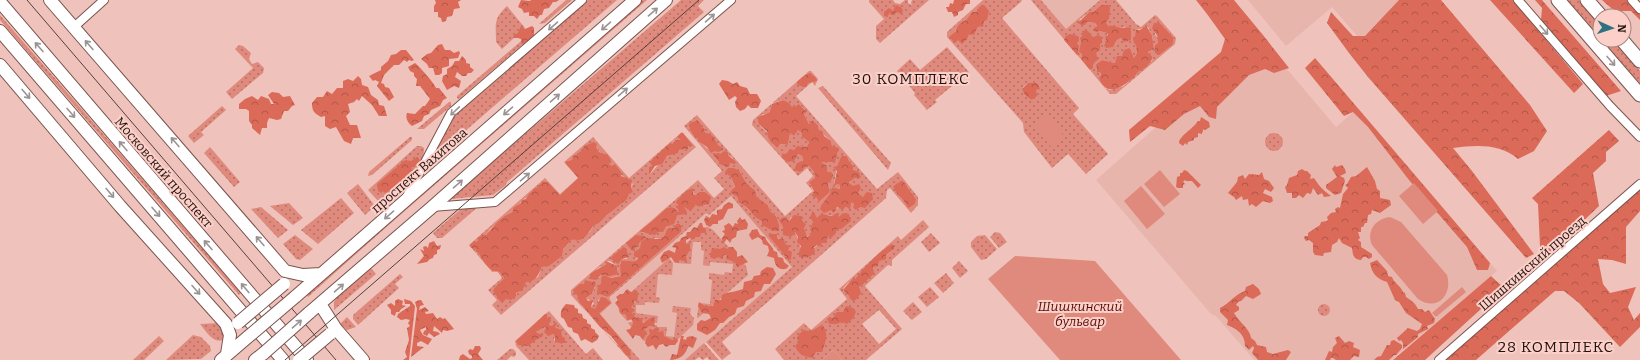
<svg xmlns="http://www.w3.org/2000/svg" width="1640" height="360" font-family="Bitter,serif">
<style>
.built{fill:#e7b5ac}
.grass{fill:url(#grass-dots);fill-rule:evenodd}
.forest{fill:url(#forest-crowns)}
.green{fill:#df8a7c}
.lines{fill:none;stroke-linecap:round;stroke-linejoin:round}
.street-casing{stroke:#7a544e;stroke-width:10}
.secondary-casing{stroke:#7a544e;stroke-width:14}
.primary-casing{stroke:#7a544e;stroke-width:15}
.street{stroke:#fff;stroke-width:8}
.secondary{stroke:#fff;stroke-width:12}
.primary{stroke:#fff;stroke-width:13}
.tram{stroke:#563f3b;stroke-width:1}
.secondary-bridge-casing{stroke:#7a544e;stroke-width:14;stroke-linecap:butt}
.secondary-bridge{stroke:#fff;stroke-width:12}
.oneway{stroke:#9b9493}
.labels{text-anchor:middle;stroke-width:4;stroke-linejoin:round;paint-order:stroke}
.street-label{font-size:13px;fill:#21120f;stroke:#fcd0c8}
.park-label{font-size:13px;font-style:italic;fill:#540c05;stroke:#fcd0c8}
.quarter-label{font-size:15px;letter-spacing:1px;fill:#21120f;stroke:#fcd0c8}
</style>
<defs>
<pattern id="grass-dots" width="8" height="8" patternUnits="userSpaceOnUse"><rect width="8" height="8" fill="#df8a7c"/><path d="M2 2h.1M6 6h.1" fill="none" stroke="#b46f64" stroke-width="1.8" stroke-linecap="round"/></pattern>
<pattern id="forest-crowns" width="20" height="18" patternUnits="userSpaceOnUse"><rect width="20" height="18" fill="#db6a59"/><path d="M2 6a3 3 0 1 1 6 0M12 15a3 3 0 1 1 6 0" fill="none" stroke="#b15648"/></pattern>
</defs>
<rect width="100%" height="100%" fill="#efc3bb"/>
<!-- built -->
<path class="built" d="M 1041,0 L 1100,0 L 1066,29 Z
M 1248,0 L 1422,0 L 1367,47 L 1332,7 L 1286,46 Z
M 1259,36 L 1336,127 L 1358,108 L 1497,271 L 1392,360 L 1254,360 L 1216,316 L 1211,314 L 1096,180 Z
M 731,196 L 792,267 L 685,360 L 640,360 L 600,314 L 612,303 L 609,299 L 706,212 L 709,215 Z"/>
<!-- grass -->
<path class="grass" d="M 566,0 L 572,0 L 545,23 L 539,24 Z
M 587,0 L 617,0 L 427,164 L 452,117 Z
M 641,0 L 647,0 L 383,230 L 308,297 L 306,294 Z
M 681,0 L 704,0 L 698,6 L 704,12 L 507,182 L 506,185 L 493,195 L 450,199 Z
M 869,0 L 893,0 L 895,3 L 900,4 L 905,0 L 908,0 L 908,3 L 912,5 L 911,3 L 912,0 L 929,0 L 880,43 L 876,39 L 876,26 L 884,19 L 869,2 Z
M 983,0 L 1021,0 L 1022,1 L 1002,18 L 1079,108 L 1073,114 L 1108,154 L 1086,174 L 1068,154 L 1052,168 L 1024,132 L 1023,123 L 947,37 L 947,32 ZM 972,12 L 977,12 L 969,34 L 958,40 L 952,35 C 958,30 958,23 966,20 ZM 1035,82 L 1038,84 L 1039,89 L 1036,90 L 1031,100 L 1025,95 L 1023,87 L 1028,83 Z
M 1031,0 L 1041,0 L 1066,29 L 1100,0 L 1116,0 L 1136,24 L 1141,27 L 1155,15 L 1157,16 L 1176,38 L 1175,44 L 1116,94 L 1110,94 ZM 1101,5 L 1103,6 L 1106,22 L 1108,27 L 1120,28 L 1125,27 L 1131,33 L 1130,37 L 1123,40 L 1121,38 L 1117,40 L 1115,44 L 1109,47 L 1107,41 L 1107,33 L 1099,31 L 1095,23 L 1087,22 L 1079,20 L 1089,12 L 1093,12 ZM 1160,23 L 1174,38 C 1171,48 1165,51 1155,53 L 1155,45 L 1158,43 L 1158,37 L 1155,35 L 1155,31 ZM 1148,27 L 1152,35 L 1154,49 L 1148,52 L 1153,57 L 1152,61 L 1138,72 L 1137,75 L 1133,77 L 1124,86 L 1110,90 L 1104,88 L 1100,72 L 1097,73 L 1096,64 L 1102,60 L 1115,63 L 1130,48 L 1134,58 L 1137,53 L 1136,30 ZM 1089,32 L 1091,36 L 1094,37 L 1096,53 L 1089,69 L 1081,59 L 1082,54 L 1080,52 L 1083,35 Z
M 1566,0 L 1579,0 L 1600,24 L 1600,39 Z
M 507,6 L 525,28 L 502,49 L 496,42 C 496,24 493,19 507,6 Z
M 0,15 L 241,293 L 239,295 L 0,20 Z
M 528,35 L 530,38 L 459,99 L 457,98 L 457,96 Z
M 1601,40 L 1614,40 L 1640,71 L 1640,85 Z
M 239,45 L 243,46 L 251,53 L 249,59 L 252,64 L 258,62 L 264,68 L 263,73 L 232,99 L 226,92 L 253,68 L 235,49 Z
M 947,47 L 969,72 L 935,100 L 937,102 L 927,110 L 914,95 L 915,93 L 897,71 L 910,59 L 920,70 Z
M 809,71 L 811,71 L 818,79 L 815,86 L 812,82 L 796,96 L 877,189 L 898,172 L 918,197 L 918,205 L 911,213 L 890,188 L 887,190 L 886,198 L 722,342 L 731,353 L 722,360 L 706,342 L 792,267 L 731,196 L 709,215 L 706,213 L 609,298 L 612,303 L 600,314 L 640,360 L 630,360 L 571,295 L 571,290 L 698,180 L 714,198 L 724,189 L 714,178 L 722,171 L 684,126 L 697,115 L 785,216 L 813,191 L 806,183 L 813,176 L 807,168 L 798,176 L 752,125 L 753,120 ZM 783,100 L 791,106 L 796,108 L 799,104 L 807,112 L 804,114 L 809,124 L 812,120 L 818,125 L 818,130 L 831,141 L 832,146 L 838,153 L 830,162 L 820,162 L 831,181 L 828,184 L 830,192 L 818,203 C 817,195 811,189 810,182 L 815,178 L 814,172 L 809,166 L 804,168 L 802,156 L 798,154 L 787,162 L 782,158 L 782,153 L 786,154 L 801,146 L 807,148 L 809,142 L 802,137 L 801,132 L 798,129 L 794,136 L 790,133 L 788,145 L 780,144 L 778,148 L 773,145 L 767,132 L 760,126 L 762,114 L 766,115 L 769,113 L 772,103 ZM 697,120 L 701,127 L 718,145 L 723,148 L 709,150 L 699,141 L 698,138 L 695,138 L 691,132 L 688,124 ZM 721,154 L 728,155 L 733,158 L 730,163 L 726,165 L 719,162 L 714,156 ZM 843,155 L 847,156 L 849,161 L 853,166 L 853,170 L 861,178 L 855,178 L 849,181 L 857,193 L 863,197 L 861,207 L 856,210 L 853,208 L 854,204 L 851,201 L 846,206 L 831,210 L 823,203 L 832,192 L 832,187 L 840,189 L 839,184 L 834,184 L 837,166 ZM 740,172 L 747,184 L 755,190 L 757,197 L 768,205 L 770,211 L 776,216 L 777,221 L 759,220 L 744,205 L 739,203 L 737,197 L 731,192 L 735,188 L 731,177 ZM 897,184 L 907,186 L 916,199 L 907,204 C 901,200 897,192 893,186 ZM 699,192 L 705,192 L 707,205 L 699,207 L 695,205 L 687,208 L 684,207 L 685,210 L 676,206 L 678,205 L 675,202 L 680,197 L 693,193 L 696,195 ZM 672,207 L 675,208 L 676,211 L 672,224 L 658,232 L 642,233 C 644,225 664,210 672,207 ZM 828,215 L 839,217 L 836,229 L 814,248 L 808,256 L 804,258 L 795,231 L 783,235 L 783,227 L 780,220 L 789,221 L 791,217 L 804,228 L 806,237 L 811,234 L 810,229 L 817,218 ZM 679,223 L 682,226 L 681,232 L 608,297 L 600,293 L 602,284 L 612,277 L 621,276 L 621,270 L 636,260 L 641,246 L 655,238 L 660,239 L 663,237 L 668,228 L 674,228 L 676,224 ZM 777,234 C 780,247 788,241 789,260 L 774,242 ZM 623,247 L 628,255 L 627,259 L 622,259 L 612,256 ZM 606,261 L 610,261 L 617,266 L 618,271 L 611,275 L 601,275 L 599,278 L 593,274 L 598,268 L 606,264 ZM 584,284 L 595,287 L 592,294 L 586,298 L 594,303 L 591,307 L 595,310 L 599,303 L 598,300 L 606,298 L 610,303 L 598,313 L 629,350 L 622,351 C 621,347 619,346 616,344 C 606,332 580,309 577,295 Z
M 823,86 L 891,163 L 888,170 L 818,88 Z
M 449,102 L 451,102 L 451,106 L 424,129 L 417,129 Z
M 222,106 L 226,110 L 201,132 L 204,135 L 194,143 L 188,136 Z
M 682,132 L 696,147 L 501,315 L 492,305 L 497,300 L 488,290 L 502,278 L 497,271 L 492,272 L 469,245 L 545,178 L 560,194 L 578,178 L 564,162 L 593,137 L 629,178 ZM 674,140 L 681,140 L 688,146 L 688,149 C 668,150 662,162 649,175 L 649,168 L 652,166 L 652,164 L 672,144 ZM 592,143 C 598,149 603,156 608,163 C 615,172 624,176 633,184 C 625,200 619,204 607,215 C 602,219 600,223 593,226 L 590,232 L 570,241 L 566,247 L 563,249 C 558,258 553,265 542,267 L 538,277 L 526,282 L 519,292 L 506,299 L 493,291 L 494,288 L 504,278 L 499,272 C 497,271 495,272 493,271 C 486,270 484,255 476,253 C 477,237 485,240 490,229 L 510,213 L 513,212 C 517,204 531,193 539,187 L 539,185 L 543,181 L 548,182 L 560,195 L 578,178 L 565,163 L 566,161 L 572,160 L 573,156 L 577,156 L 583,151 L 583,148 Z
M1265 142a9 9 0 1 1 18 0a9 9 0 1 1-18 0Z
M 410,137 L 412,137 L 412,140 L 372,175 L 368,176 L 369,172 Z
M 417,146 L 421,146 L 424,148 C 425,171 399,188 384,202 L 382,200 L 379,202 L 368,190 Z
M 210,147 L 240,182 L 234,187 L 204,153 Z
M 358,184 L 375,206 L 365,215 L 347,193 Z
M 341,198 L 354,213 L 318,244 L 301,230 Z
M 289,203 L 303,218 L 293,225 L 270,206 Z
M 479,206 L 442,238 L 437,238 L 433,233 L 462,208 Z
M 261,207 L 288,230 L 278,238 L 251,209 Z
M 923,220 L 929,227 L 892,260 L 892,266 L 888,265 L 865,286 L 902,329 L 866,360 L 842,360 L 833,350 L 822,360 L 784,360 L 775,349 L 804,323 L 811,330 L 847,299 L 839,289 L 898,236 L 901,240 ZM 894,249 C 887,255 879,259 873,266 C 868,272 868,284 859,287 L 852,301 L 848,295 L 843,290 L 845,286 L 852,279 L 855,279 L 883,251 ZM 879,310 L 896,329 L 879,344 L 862,324 Z
M 705,227 L 708,227 L 713,230 L 746,266 L 748,275 L 698,318 L 697,317 L 699,303 L 710,304 L 712,280 L 709,279 L 709,273 L 724,275 L 725,272 L 732,273 L 733,264 L 710,262 L 710,266 L 703,265 L 704,251 L 701,250 L 701,242 L 693,242 L 691,264 L 676,263 L 671,256 Z
M 995,232 L 1000,233 L 1007,242 L 999,248 L 990,237 Z
M 931,233 L 940,243 L 929,252 L 921,242 Z
M 295,235 L 313,249 L 300,260 L 296,259 L 283,244 Z
M 985,235 L 997,249 L 986,259 L 981,260 L 971,247 L 971,242 L 977,236 Z
M 669,258 L 673,263 L 672,275 L 658,274 L 656,297 L 660,298 L 659,303 L 645,302 L 645,305 L 636,305 L 636,313 L 658,316 L 657,323 L 630,320 L 627,321 L 619,312 L 618,304 Z
M 959,261 L 968,271 L 960,278 L 952,268 Z
M 371,268 L 376,274 L 334,310 L 334,303 L 336,298 Z
M 946,273 L 954,283 L 943,293 L 934,283 Z
M 400,274 L 403,277 L 395,284 L 399,288 L 358,325 L 353,319 L 353,315 Z
M 930,287 L 939,297 L 927,307 L 918,297 Z
M 913,302 L 922,312 L 912,320 L 903,311 Z
M1318 310a6 6 0 1 1 12 0a6 6 0 1 1-12 0Z
M 673,306 L 691,308 L 690,314 L 694,318 L 693,325 L 674,343 L 644,341 L 628,323 L 630,322 L 657,325 L 657,327 L 667,327 L 666,336 L 674,337 L 677,313 L 672,312 Z
M 549,311 L 586,354 L 593,348 L 603,360 L 529,360 L 516,346 L 515,341 ZM 545,314 L 550,323 L 549,325 C 556,327 564,335 565,343 L 561,344 L 554,340 L 555,336 L 553,334 L 550,334 L 545,327 L 536,332 L 532,344 C 526,347 522,344 518,340 Z
M 347,317 L 356,327 L 347,330 L 340,324 Z
M 218,323 L 225,332 L 223,340 C 213,344 206,331 200,324 Z
M 193,335 L 201,337 L 210,346 L 211,351 L 201,359 L 166,360 Z
M 159,336 L 164,341 L 144,360 L 133,360 Z
M 704,343 L 719,360 L 709,360 L 707,357 L 703,360 L 699,357 L 695,360 L 685,360 Z
M 510,349 L 513,349 L 516,352 L 516,355 L 514,357 L 511,356 L 507,360 L 497,360 Z"/>
<!-- forest -->
<path class="forest" d="M 435,0 L 461,0 L 458,2 L 460,8 L 454,9 L 452,16 L 447,17 L 446,21 L 442,22 L 441,18 L 438,17 L 438,12 L 434,12 L 434,6 L 436,3 Z
M 521,0 L 530,1 L 531,0 L 559,0 L 556,2 L 553,2 L 549,8 L 544,9 L 542,15 L 540,15 L 537,19 L 534,16 L 529,16 L 529,12 L 524,13 L 522,9 L 518,7 Z
M 954,0 L 970,0 L 970,4 L 966,4 L 963,10 L 958,12 L 958,15 L 954,17 L 952,12 L 948,12 L 946,7 L 949,7 L 950,3 L 953,4 Z
M 1196,0 L 1234,0 L 1263,35 L 1289,68 L 1274,73 L 1265,69 L 1249,75 L 1217,107 L 1216,119 L 1209,117 L 1200,106 L 1184,114 L 1165,130 L 1150,126 L 1130,142 L 1129,130 L 1221,52 L 1225,39 L 1207,14 Z
M 1399,0 L 1441,0 L 1530,105 L 1547,131 L 1534,151 L 1518,159 C 1500,143 1475,145 1453,148 L 1472,171 L 1534,254 L 1526,258 L 1368,77 L 1349,53 L 1327,23 L 1331,12 L 1353,36 L 1365,36 Z
M 1490,0 L 1513,0 L 1583,84 L 1574,93 Z
M 1535,0 L 1542,0 L 1621,91 L 1606,96 L 1541,20 L 1542,8 Z
M 1602,0 L 1632,0 L 1640,9 L 1640,20 L 1631,11 L 1622,11 L 1618,14 Z
M 896,5 L 901,7 L 903,11 L 901,14 L 897,12 L 892,15 L 889,13 L 888,17 L 884,16 L 884,12 L 889,8 L 893,11 Z
M 984,5 L 989,11 L 987,20 L 984,21 L 983,27 L 978,26 L 974,35 L 969,34 L 967,39 L 962,44 L 958,40 L 955,43 L 949,37 L 956,31 C 957,25 961,22 966,20 L 972,12 L 977,12 L 979,7 Z
M 1101,5 L 1108,5 L 1110,8 L 1109,19 L 1106,22 L 1108,26 C 1113,25 1116,27 1121,28 C 1124,28 1127,27 1131,28 L 1131,40 L 1124,42 L 1121,38 L 1117,40 L 1113,47 L 1106,48 L 1104,45 L 1107,42 L 1105,37 L 1108,35 L 1107,33 L 1099,31 L 1096,32 L 1093,29 L 1097,26 L 1095,23 L 1087,22 L 1085,25 L 1081,25 L 1078,23 L 1089,12 L 1093,12 Z
M 1154,23 L 1160,23 L 1174,38 L 1172,45 L 1159,55 L 1155,53 L 1155,45 L 1158,43 L 1158,37 L 1152,28 Z
M 521,26 L 525,29 L 532,26 L 534,28 L 534,36 L 535,38 L 528,42 L 528,41 L 525,42 L 524,45 L 522,44 L 521,39 L 518,38 L 513,38 L 514,35 L 518,33 Z
M 1144,27 L 1147,27 L 1152,35 L 1154,49 L 1148,52 L 1153,57 C 1151,64 1143,70 1138,72 L 1137,74 C 1126,85 1107,100 1099,78 L 1101,75 L 1100,72 L 1097,73 L 1096,64 L 1102,60 L 1115,63 L 1117,56 L 1122,56 L 1124,50 L 1130,48 L 1134,58 L 1137,53 L 1136,45 L 1134,43 L 1133,39 L 1135,37 L 1136,30 L 1140,30 Z
M 1086,30 L 1089,32 L 1092,36 L 1094,37 L 1098,35 L 1102,37 L 1102,43 L 1100,44 L 1100,50 L 1096,53 L 1098,60 L 1094,62 L 1092,69 L 1089,69 L 1081,59 L 1082,54 L 1079,52 L 1081,42 L 1080,38 L 1083,35 L 1082,31 Z
M 1070,34 L 1078,36 L 1079,41 L 1077,43 L 1079,47 L 1078,52 L 1080,55 L 1077,55 L 1064,40 L 1066,36 Z
M 442,44 L 445,50 L 450,50 L 454,53 L 459,51 L 460,53 L 458,58 L 449,59 L 449,66 L 442,68 L 442,73 L 439,75 L 435,75 L 433,68 L 429,68 L 427,64 L 421,59 L 427,54 L 431,53 L 438,45 Z
M 401,50 L 406,50 L 414,60 L 412,61 L 409,60 L 407,62 L 404,60 L 399,65 L 394,65 L 384,75 L 381,83 L 384,84 L 385,87 L 389,88 L 394,97 L 389,101 L 377,86 L 379,82 L 375,80 L 373,81 L 369,76 L 381,70 L 381,67 L 388,61 L 391,55 L 396,54 Z
M 462,56 L 466,60 L 466,63 L 470,64 L 470,67 L 474,70 L 471,73 L 468,73 L 466,76 L 462,76 L 457,72 L 455,77 L 461,81 L 459,88 L 454,86 L 447,90 L 442,81 L 443,76 L 447,74 L 447,69 L 452,66 L 455,61 L 459,61 Z
M 1315,58 L 1490,263 L 1488,270 L 1477,270 L 1467,247 L 1409,180 L 1368,127 L 1353,112 L 1344,116 L 1305,68 Z
M 415,63 C 419,66 435,84 436,88 L 439,88 L 447,98 L 443,100 L 440,106 L 431,110 L 429,114 L 424,116 L 422,121 L 412,126 C 408,123 405,118 407,113 L 415,114 L 423,106 L 425,106 L 430,99 L 420,86 L 416,86 L 417,79 L 414,76 L 414,73 L 410,71 L 408,67 Z
M 810,73 L 816,78 L 817,81 L 808,83 L 806,87 L 803,87 L 797,84 L 797,82 C 800,79 806,74 810,73 Z
M 358,76 L 361,79 L 362,85 L 368,87 L 371,95 L 378,100 L 379,105 L 384,106 L 387,116 L 379,116 L 372,105 L 362,96 L 359,101 L 357,99 L 354,102 L 348,104 L 350,112 L 346,116 L 350,125 L 357,125 L 361,138 L 353,138 L 351,144 L 344,141 L 336,127 L 330,129 L 325,126 L 325,116 L 321,117 C 314,113 312,111 312,103 L 317,97 L 323,97 L 327,91 L 332,94 L 337,88 L 343,88 L 343,81 L 348,79 L 353,81 Z
M 722,80 L 728,81 L 733,84 L 737,82 L 740,86 L 747,88 L 750,94 L 757,94 L 761,101 L 758,108 L 751,108 L 748,105 L 745,109 L 740,111 L 736,107 L 735,102 L 737,98 L 735,96 L 729,100 L 719,84 Z
M 1035,82 L 1038,84 L 1040,89 L 1036,90 L 1037,96 L 1031,100 L 1025,95 L 1022,89 L 1028,83 Z
M 272,92 L 279,93 L 283,97 L 290,96 L 295,105 L 292,106 L 288,111 L 284,111 L 281,119 L 277,120 L 269,118 L 267,123 L 267,128 L 262,128 L 260,135 L 252,128 L 252,125 L 249,121 L 249,111 L 246,109 L 239,109 L 239,104 L 245,99 L 252,96 L 258,100 L 261,96 L 269,99 L 271,104 L 274,104 L 268,95 Z
M 783,100 L 789,103 L 791,106 L 795,107 L 799,104 L 807,112 L 804,114 L 809,124 L 812,120 L 818,125 L 818,130 L 822,131 L 824,136 L 831,141 L 832,146 L 839,148 L 835,162 L 821,162 L 827,166 L 827,172 L 831,172 L 833,175 L 831,181 L 828,184 L 830,192 L 818,203 L 817,198 L 812,196 L 814,191 L 809,182 L 815,178 L 814,172 L 809,166 L 804,168 L 800,172 L 794,170 L 797,163 L 803,161 L 802,156 L 798,154 L 794,161 L 787,162 L 782,158 L 782,153 L 786,154 L 790,149 L 794,150 L 797,146 L 807,147 L 809,142 L 802,137 L 801,132 L 798,130 L 794,136 L 790,133 L 788,145 L 780,144 L 778,148 C 772,145 767,138 767,131 C 761,126 758,126 758,117 L 769,113 L 772,104 Z
M 1201,117 L 1209,122 L 1210,127 L 1205,130 L 1203,129 L 1202,134 L 1198,133 L 1198,137 L 1194,138 L 1194,140 L 1188,142 L 1187,145 L 1185,143 L 1183,146 L 1179,143 C 1179,136 1193,129 1198,121 L 1200,121 Z
M 697,120 L 701,124 L 701,127 L 704,128 L 705,132 L 713,136 L 718,145 L 723,148 L 723,150 L 718,152 L 715,151 L 711,153 L 707,147 L 698,141 L 698,138 L 695,138 L 691,132 L 688,124 Z
M 1609,130 L 1619,141 L 1606,152 L 1606,161 L 1593,173 L 1599,206 L 1548,255 L 1540,246 L 1538,204 L 1532,198 Z
M 681,133 L 683,133 L 693,146 L 688,146 L 688,149 L 679,150 L 678,153 L 667,156 L 662,164 L 655,166 L 649,175 L 649,167 L 652,166 L 650,162 L 670,143 L 672,144 L 675,140 L 681,140 L 677,137 Z
M 594,142 L 597,144 L 596,147 C 599,152 601,155 607,154 L 611,160 L 609,164 L 612,166 L 615,164 L 621,172 L 621,176 L 632,180 L 631,188 L 633,192 L 629,194 L 627,199 L 607,215 L 599,223 L 593,226 C 590,231 585,239 579,240 C 573,242 578,238 572,240 C 568,242 567,247 563,249 L 562,256 L 549,266 L 542,267 C 538,275 536,282 526,282 C 525,287 521,292 516,293 L 516,296 L 511,300 L 506,299 L 503,302 L 500,301 L 493,291 L 494,288 L 504,278 L 499,272 C 497,271 495,272 493,271 C 489,270 481,258 479,254 L 476,252 L 476,249 L 471,248 L 470,245 L 472,243 L 478,241 L 478,238 L 482,235 L 486,235 C 494,226 501,216 513,212 L 513,208 L 521,203 L 522,200 L 526,199 C 528,193 532,193 535,188 L 539,187 L 539,185 L 543,181 L 548,182 L 560,195 L 578,178 L 565,163 L 566,161 L 572,160 L 573,156 L 579,154 L 579,152 L 582,151 L 584,146 Z
M 724,151 L 728,152 L 728,155 L 736,162 L 735,164 L 730,163 L 729,167 L 719,164 L 719,162 L 714,156 L 714,154 L 718,153 L 721,154 Z
M 842,155 L 847,156 L 849,161 L 853,166 L 853,170 L 859,172 L 861,178 L 855,178 L 849,182 L 853,186 L 859,184 L 861,188 L 858,193 L 863,197 L 867,192 L 872,193 L 873,199 L 865,208 L 861,207 L 856,210 L 853,208 L 854,204 L 851,202 L 850,210 L 846,206 L 843,210 L 837,207 L 834,213 L 831,210 L 824,213 L 820,209 C 823,200 831,196 832,187 L 840,189 L 839,184 L 834,185 L 837,171 L 833,167 L 837,166 Z
M 417,157 L 420,160 L 416,165 L 411,168 L 415,171 L 411,174 L 409,174 L 407,180 L 402,184 L 400,183 L 397,188 L 395,188 L 390,193 L 389,191 L 385,193 L 383,191 L 381,193 L 378,191 L 377,184 L 405,160 L 411,161 Z
M 1335,165 L 1336,167 L 1342,165 L 1345,169 L 1346,173 L 1340,176 L 1344,178 L 1345,181 L 1341,193 L 1335,195 L 1326,188 L 1326,185 L 1337,177 L 1332,169 Z
M 1367,167 L 1375,181 L 1377,189 L 1380,191 L 1380,198 L 1390,200 L 1391,205 L 1380,213 L 1372,210 L 1371,214 L 1368,215 L 1367,223 L 1365,223 L 1363,227 L 1361,227 L 1361,232 L 1358,232 L 1360,238 L 1358,240 L 1361,242 L 1361,247 L 1372,254 L 1372,257 L 1369,259 L 1366,257 L 1363,257 L 1361,260 C 1353,259 1353,255 1352,248 L 1342,243 L 1339,238 L 1337,242 L 1332,245 L 1331,252 L 1324,253 L 1323,256 L 1315,255 L 1313,252 L 1313,243 L 1309,240 L 1306,241 L 1304,238 L 1305,236 L 1308,236 L 1308,233 L 1320,225 L 1321,222 L 1327,221 L 1328,220 L 1327,217 L 1331,213 L 1336,212 L 1335,209 L 1338,207 L 1340,208 L 1343,194 L 1348,188 L 1345,185 L 1347,184 L 1351,177 L 1356,176 Z
M 728,168 L 734,168 L 740,172 L 747,184 L 755,190 L 757,197 L 768,205 L 770,211 L 776,216 L 779,225 L 779,231 L 773,231 L 762,225 L 762,221 C 752,218 750,206 739,203 L 737,197 L 730,192 L 735,187 L 731,177 L 725,172 Z
M 1302,169 L 1305,171 L 1307,171 L 1311,175 L 1310,179 L 1314,178 C 1319,186 1324,191 1331,196 L 1324,197 L 1322,193 L 1318,195 L 1313,188 L 1311,194 L 1307,193 L 1303,198 L 1299,195 L 1296,198 L 1292,198 L 1292,193 L 1287,193 L 1285,187 L 1287,185 L 1289,178 L 1297,175 L 1298,171 Z
M 1184,170 L 1187,171 L 1201,185 L 1198,188 L 1192,181 L 1186,181 L 1185,180 L 1183,182 L 1185,184 L 1183,185 L 1183,188 L 1178,188 L 1176,187 L 1177,177 L 1180,176 L 1180,173 L 1182,173 Z
M 1262,172 L 1264,179 L 1269,181 L 1274,188 L 1271,192 L 1265,189 L 1263,193 L 1272,197 L 1273,201 L 1270,203 L 1263,201 L 1256,207 L 1252,204 L 1249,206 L 1248,199 L 1243,200 L 1242,196 L 1236,200 L 1234,197 L 1228,193 L 1237,182 L 1238,177 L 1243,175 L 1245,179 L 1249,174 L 1259,175 Z
M 901,181 L 904,182 L 916,199 L 915,204 L 908,208 C 905,200 896,195 893,186 Z
M 1640,182 L 1640,211 L 1626,227 L 1626,264 L 1612,260 L 1598,259 L 1603,284 L 1610,293 L 1636,287 L 1628,307 L 1634,320 L 1640,313 L 1640,327 L 1620,347 L 1579,303 L 1564,291 L 1555,291 L 1476,360 L 1443,360 Z
M 693,188 L 693,194 L 696,195 L 699,192 L 705,192 L 711,197 L 709,204 L 699,207 L 695,205 L 691,211 L 684,207 L 687,212 L 686,214 L 679,215 L 678,209 L 675,206 L 678,205 L 675,202 L 686,191 Z
M 729,202 L 733,204 L 733,208 L 728,209 L 723,219 L 718,221 L 718,224 L 713,224 L 710,227 L 706,225 L 704,220 L 706,216 L 710,218 L 712,214 L 717,215 L 717,210 L 722,209 L 724,205 Z
M 672,207 L 675,208 L 678,213 L 674,224 L 666,227 L 663,232 L 658,232 L 655,235 L 641,232 L 640,231 L 667,208 Z
M 813,211 L 817,218 L 821,214 L 832,216 L 837,213 L 839,217 L 843,213 L 849,214 L 851,221 L 841,229 L 837,229 L 836,233 L 831,238 L 828,236 L 826,243 L 822,243 L 820,247 L 817,245 L 814,247 L 815,252 C 811,257 806,259 799,257 L 799,252 L 801,246 L 797,242 L 798,237 L 795,232 L 791,237 L 783,235 L 783,227 L 779,220 L 784,217 L 789,221 L 794,215 L 802,216 L 802,221 L 806,224 L 804,228 L 807,237 L 811,234 L 810,229 L 813,222 L 810,217 Z
M 740,217 L 742,220 L 745,219 L 748,224 L 747,229 L 737,231 L 736,237 L 732,239 L 730,243 L 727,239 L 723,244 L 722,238 L 725,234 L 722,231 L 725,230 L 724,226 L 729,223 L 733,227 L 735,223 L 738,224 L 737,221 Z
M 679,223 L 682,226 L 681,232 L 608,297 L 597,293 L 598,286 L 602,283 L 601,280 L 602,276 L 606,276 L 610,278 L 621,276 L 620,265 L 623,261 C 628,260 635,264 638,258 L 634,256 L 634,252 L 639,249 C 641,247 640,245 641,243 C 646,233 658,243 663,237 C 665,235 666,230 668,228 L 674,228 L 676,224 Z
M 700,223 L 702,223 L 703,227 L 706,229 L 706,233 L 701,233 L 700,237 L 695,237 L 692,240 L 690,238 L 686,240 L 686,244 L 690,243 L 690,250 L 686,256 L 687,262 L 680,260 L 675,263 L 671,257 L 662,263 L 660,258 L 664,252 L 669,250 L 675,253 L 676,248 L 672,247 L 675,243 L 680,241 L 681,238 L 686,236 L 687,232 L 690,232 L 694,227 L 697,228 Z
M 757,229 L 760,235 L 765,237 C 767,243 772,245 774,251 L 777,252 L 778,257 L 783,258 L 784,262 L 789,266 L 786,269 C 778,270 775,266 774,258 L 767,256 L 769,251 L 768,246 L 763,244 L 762,240 L 758,237 L 752,240 L 749,235 L 752,230 Z
M 771,234 L 777,234 L 778,239 L 784,239 L 785,244 L 790,246 L 788,250 L 792,252 L 791,259 L 789,261 L 768,235 Z
M 636,235 L 645,236 L 645,238 C 639,241 638,247 632,251 L 626,243 Z
M 434,241 L 437,246 L 441,245 L 440,249 L 437,250 L 437,254 L 434,255 L 433,258 L 430,259 L 427,262 L 417,264 L 424,256 L 420,249 L 424,251 L 423,247 L 426,246 L 428,248 L 429,243 Z
M 892,244 L 894,246 L 894,249 L 886,255 L 886,259 L 879,261 L 878,266 L 873,267 L 874,274 C 867,278 865,285 859,287 L 861,293 L 857,299 L 852,301 L 848,295 L 843,290 L 852,279 L 855,279 C 865,267 878,252 892,244 Z
M 623,247 L 626,248 L 629,257 L 622,259 L 618,264 L 611,259 L 612,256 Z
M 724,247 L 727,249 L 729,247 L 733,247 L 737,252 L 737,257 L 742,255 L 748,262 L 737,267 L 735,262 L 726,259 L 727,255 L 724,255 L 721,259 L 719,257 L 714,259 L 710,257 L 712,248 L 720,249 Z
M 1377,260 L 1387,271 L 1388,276 L 1392,277 C 1394,283 1400,285 1403,292 L 1405,293 L 1406,297 C 1411,300 1416,304 1418,309 L 1422,309 L 1425,312 L 1429,310 L 1435,319 L 1434,323 L 1427,326 L 1428,329 L 1418,334 L 1418,337 L 1403,349 L 1403,343 L 1401,340 L 1399,341 L 1397,338 L 1408,328 L 1417,331 L 1420,329 L 1422,324 L 1406,313 L 1399,302 L 1395,300 L 1387,282 C 1377,279 1372,274 1370,263 Z
M 606,261 L 617,266 L 618,274 L 610,276 L 601,275 L 596,280 L 590,279 L 590,274 L 606,264 Z
M 767,267 L 773,268 L 776,274 L 770,284 L 764,284 L 761,291 L 755,292 L 754,297 L 746,301 L 744,306 L 737,308 L 735,314 L 729,317 L 723,323 L 720,323 L 715,330 L 707,335 L 697,330 L 697,324 L 701,320 L 705,321 L 711,318 L 709,314 L 702,313 L 698,306 L 699,302 L 705,306 L 713,306 L 715,300 L 721,300 L 722,295 C 728,292 735,292 743,289 L 744,282 L 752,280 L 754,276 L 760,275 L 761,271 Z
M 1491,276 L 1504,288 L 1425,360 L 1393,360 Z
M 585,280 L 596,283 L 592,294 L 586,298 L 588,301 L 593,300 L 591,307 L 595,309 L 601,297 L 606,298 L 611,303 L 599,313 L 630,350 L 631,355 L 629,357 L 625,354 L 611,336 L 600,327 L 579,302 L 577,295 L 574,293 L 573,290 L 580,284 L 584,284 Z
M 1253,284 L 1259,289 L 1261,294 L 1253,299 L 1246,296 L 1241,301 L 1238,302 L 1236,305 L 1239,307 L 1239,310 L 1234,313 C 1239,322 1250,329 1251,338 L 1255,341 L 1257,345 L 1266,347 L 1267,352 L 1273,354 L 1288,350 L 1291,352 L 1286,360 L 1258,360 L 1252,353 L 1254,348 L 1253,346 L 1249,350 L 1245,346 C 1245,334 1237,329 1227,325 L 1228,320 L 1220,312 L 1220,308 C 1230,303 1235,294 1245,291 L 1246,287 Z
M 627,289 L 631,292 L 637,290 L 638,296 L 637,301 L 634,300 L 634,304 L 631,307 L 635,310 L 632,313 L 636,318 L 644,318 L 642,320 L 643,323 L 652,317 L 655,320 L 654,326 L 649,326 L 644,330 L 647,332 L 643,340 L 640,336 L 635,335 L 633,339 L 626,330 L 630,329 L 633,324 L 632,319 L 627,320 L 626,314 L 621,314 L 619,308 L 615,303 L 618,300 L 616,297 L 620,294 L 623,294 Z
M 398,299 L 403,301 L 402,305 L 406,306 L 401,309 L 399,312 L 396,312 L 395,316 L 391,314 L 391,310 L 387,305 L 391,303 L 395,306 L 395,301 Z
M 404,299 L 411,301 L 415,306 L 409,360 L 403,360 L 407,357 L 405,352 L 409,340 L 407,328 L 410,326 L 408,323 L 410,320 L 406,319 L 401,320 L 397,317 L 398,314 L 410,306 L 410,304 L 405,304 Z
M 419,300 L 421,300 L 424,305 L 420,306 L 419,310 L 425,307 L 429,311 L 425,312 L 426,314 L 433,313 L 437,319 L 440,317 L 443,319 L 445,318 L 454,329 L 447,331 L 443,330 L 442,333 L 434,326 L 433,331 L 438,332 L 440,334 L 434,337 L 429,333 L 427,336 L 423,334 L 424,331 L 426,330 L 426,327 L 420,330 L 423,335 L 432,339 L 428,345 L 421,341 L 417,343 L 417,346 L 424,347 L 411,357 L 417,309 L 415,302 Z
M 566,304 L 574,305 L 575,308 L 578,309 L 578,313 L 582,314 L 583,318 L 587,320 L 587,323 L 591,325 L 591,328 L 595,330 L 595,332 L 599,336 L 597,340 L 592,343 L 585,339 L 581,341 L 578,334 L 573,332 L 572,328 L 568,327 L 564,319 L 561,317 C 560,311 562,308 566,304 Z
M 846,306 L 853,308 L 856,312 L 853,318 L 847,324 L 842,322 L 836,324 L 829,324 L 827,318 L 833,318 L 837,312 L 843,312 Z
M 545,314 L 547,314 L 547,318 L 549,317 L 551,320 L 549,325 L 552,326 L 556,322 L 557,324 L 555,327 L 556,328 L 561,330 L 562,336 L 565,338 L 565,343 L 561,344 L 557,342 L 555,343 L 555,336 L 553,334 L 548,336 L 544,332 L 546,328 L 545,327 L 536,332 L 537,333 L 543,335 L 542,337 L 538,338 L 529,346 L 518,345 L 516,341 Z
M 822,325 C 830,333 825,343 822,352 L 816,352 L 812,358 C 803,356 799,355 795,346 L 799,342 L 797,338 L 800,333 L 804,330 C 813,333 815,328 822,325 Z
M 656,327 L 659,328 L 657,331 L 660,332 L 663,330 L 664,336 L 672,340 L 677,338 L 678,341 L 675,345 L 670,345 L 666,347 L 663,344 L 659,345 L 656,350 L 653,345 L 648,347 L 645,343 L 647,337 L 650,334 L 649,329 L 653,330 Z
M 681,336 L 684,336 L 683,339 L 686,340 L 687,337 L 692,336 L 697,338 L 693,348 L 688,346 C 686,355 679,360 670,360 L 672,354 L 677,355 Z
M 1339,336 L 1345,343 L 1349,341 L 1354,343 L 1353,347 L 1360,350 L 1359,357 L 1354,356 L 1350,360 L 1336,360 L 1333,358 L 1331,358 L 1330,360 L 1325,360 L 1329,351 L 1332,352 L 1333,347 L 1337,343 L 1335,338 Z
M 1394,340 L 1402,345 L 1402,348 L 1396,355 L 1394,355 L 1389,360 L 1374,360 L 1377,357 L 1381,356 L 1387,345 L 1390,345 L 1391,341 Z
M 475,346 L 480,346 L 481,349 L 478,354 L 483,360 L 459,360 L 460,356 L 463,354 L 470,359 L 472,358 L 472,356 L 469,354 L 468,351 L 470,349 L 473,350 Z"/>
<!-- green -->
<path class="green" d="M 1046,114 L 1064,136 L 1051,147 L 1033,125 Z
M 1160,170 L 1180,194 L 1164,207 L 1144,184 Z
M 1414,183 L 1438,211 L 1423,224 L 1399,196 Z
M 1141,186 L 1165,214 L 1147,229 L 1124,201 Z
M 1390,217 L 1401,222 L 1447,275 C 1453,295 1437,312 1418,299 L 1372,245 C 1366,231 1375,219 1390,217 Z
M 1015,256 L 1095,261 L 1181,360 L 1060,360 L 988,279 Z
M 1462,287 L 1466,292 L 1436,317 L 1432,313 Z
M 833,350 L 842,360 L 822,360 Z"/>
<g class="lines">
<!-- street casing -->
<g class="street-casing">
<path id="street" d="M 1518,0 L 1610,106 L 1640,137
M 1632,0 L 1640,9
M 74,27 L 104,0
M 407,196 L 451,113 L 582,0
M 432,207 L 495,202 L 731,0
M 1439,360 L 1640,184"/>
</g>
<!-- secondary casing -->
<g class="secondary-casing">
<path id="secondary" d="M 50,0 L 285,271 L 303,275 L 321,274
M 0,2 L 307,360
M 0,31 L 283,360
M 0,65 L 120,206 L 226,324 L 230,335 L 227,354
M 295,297 L 635,0
M 320,304 L 336,329 L 363,360
M 309,313 L 431,208 L 666,0
M 221,360 L 249,336
M 255,360 L 264,353"/>
</g>
<!-- primary casing -->
<g class="primary-casing">
<path id="primary" d="M 1558,0 L 1640,95
M 1587,0 L 1601,16
M 1622,40 L 1640,61"/>
</g>
<!-- street -->
<use href="#street" class="street"/>
<!-- secondary -->
<use href="#secondary" class="secondary"/>
<!-- primary -->
<use href="#primary" class="primary"/>
<!-- tram -->
<path class="tram" d="M 27,0 L 336,360
M 285,360 L 699,0"/>
<!-- secondary-bridge casing -->
<g class="secondary-bridge-casing">
<path id="secondary-bridge" d="M 238,323 L 284,284
M 249,336 L 295,297
M 264,353 L 309,313
M 299,360 L 330,334"/>
</g>
<!-- secondary-bridge -->
<use href="#secondary-bridge" class="secondary-bridge"/>
</g>
<!-- one-way arrows -->
<defs><path id="oneway-shaft" d="M-6 0H5M1.5-3L5.5 0L1.5 3" fill="none" stroke-width="1.6" stroke-linecap="round" stroke-linejoin="round"/></defs>
<g class="oneway">
<use href="#oneway-shaft" transform="translate(653 12) rotate(-41)"/>
<use href="#oneway-shaft" transform="translate(710 18) rotate(-41)"/>
<use href="#oneway-shaft" transform="translate(553 26) rotate(139)"/>
<use href="#oneway-shaft" transform="translate(606 26) rotate(139)"/>
<use href="#oneway-shaft" transform="translate(1544 30) rotate(49)"/>
<use href="#oneway-shaft" transform="translate(89 45) rotate(-131)"/>
<use href="#oneway-shaft" transform="translate(39 47) rotate(-131)"/>
<use href="#oneway-shaft" transform="translate(1611 61) rotate(49)"/>
<use href="#oneway-shaft" transform="translate(623 92) rotate(-41)"/>
<use href="#oneway-shaft" transform="translate(26 94) rotate(49)"/>
<use href="#oneway-shaft" transform="translate(555 98) rotate(-41)"/>
<use href="#oneway-shaft" transform="translate(455 111) rotate(136)"/>
<use href="#oneway-shaft" transform="translate(508 111) rotate(139)"/>
<use href="#oneway-shaft" transform="translate(71 113) rotate(49)"/>
<use href="#oneway-shaft" transform="translate(175 142) rotate(-131)"/>
<use href="#oneway-shaft" transform="translate(123 146) rotate(-131)"/>
<use href="#oneway-shaft" transform="translate(525 177) rotate(-41)"/>
<use href="#oneway-shaft" transform="translate(458 184) rotate(-41)"/>
<use href="#oneway-shaft" transform="translate(110 193) rotate(50)"/>
<use href="#oneway-shaft" transform="translate(156 212) rotate(49)"/>
<use href="#oneway-shaft" transform="translate(389 215) rotate(139)"/>
<use href="#oneway-shaft" transform="translate(260 241) rotate(-131)"/>
<use href="#oneway-shaft" transform="translate(208 245) rotate(-131)"/>
<use href="#oneway-shaft" transform="translate(245 288) rotate(-130)"/>
<use href="#oneway-shaft" transform="translate(339 288) rotate(-41)"/>
<use href="#oneway-shaft" transform="translate(196 290) rotate(48)"/>
<use href="#oneway-shaft" transform="translate(297 324) rotate(-41)"/>
</g>
<g class="labels">
<!-- street labels -->
<g class="street-label">
<text transform="translate(419 170) rotate(-41)" y="5">проспект Вахитова</text>
<text transform="translate(164 172) rotate(49)" y="5">Московский проспект</text>
<text transform="translate(1532 263) rotate(-41)" y="5">Шишкинский проезд</text>
</g>
<!-- park labels -->
<g class="park-label">
<text x="1080" y="311">Шишкинский<tspan x="1080" dy="15">бульвар</tspan></text>
</g>
<!-- quarter labels -->
<g class="quarter-label">
<text x="911" y="84">30 КОМПЛЕКС</text>
<text x="1556" y="352">28 КОМПЛЕКС</text>
</g>
</g>
<!-- north arrow -->
<g transform="translate(1612 28) rotate(93)"><circle r="19" fill="#fcd0c8" stroke="#a4847e"/>
<path d="M0-3L7 15L0 10L-7 15Z" fill="#2c737f"/>
<text y="-6" font-size="11" font-weight="bold" text-anchor="middle" fill="#21120f">N</text>
</g>
</svg>
